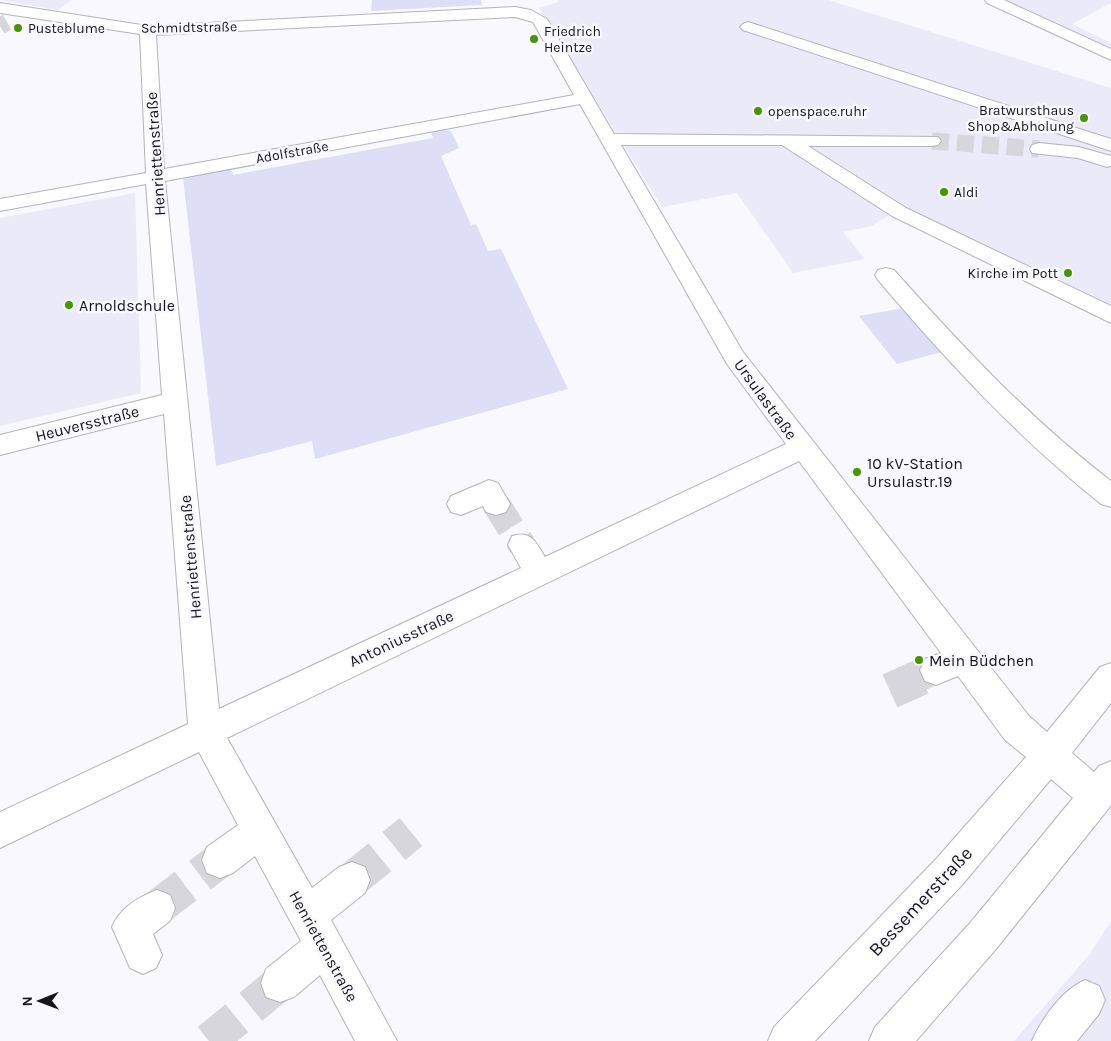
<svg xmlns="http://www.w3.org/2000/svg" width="1111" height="1041" font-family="Karla,sans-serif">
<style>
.built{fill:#eaeaf9}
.green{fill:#dfdef7}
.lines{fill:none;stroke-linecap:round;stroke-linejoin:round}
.minor-tunnel-far2{stroke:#d6d6dc;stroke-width:17;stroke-dasharray:17 8;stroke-linecap:butt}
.minor-tunnel-far1{stroke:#d6d6dc;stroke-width:28;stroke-dasharray:28 14;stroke-linecap:butt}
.minor-tunnel{stroke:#d6d6dc;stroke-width:36;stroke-dasharray:36 18;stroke-linecap:butt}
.minor-casing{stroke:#b3b3bb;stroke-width:2}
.minor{fill:#fff;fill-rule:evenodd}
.poi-dot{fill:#449602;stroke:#f8f8fe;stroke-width:2}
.labels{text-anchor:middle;stroke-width:5;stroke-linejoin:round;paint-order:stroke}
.far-street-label{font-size:14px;fill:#161619;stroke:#f8f8fe}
.far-poi-label{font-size:14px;fill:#161619;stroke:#f8f8fe;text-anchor:start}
.street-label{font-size:16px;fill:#161619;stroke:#f8f8fe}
.poi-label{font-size:16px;fill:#161619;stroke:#f8f8fe;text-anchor:start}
.near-street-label{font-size:19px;fill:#161619;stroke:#f8f8fe}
</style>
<rect width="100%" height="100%" fill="#f8f8fe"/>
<!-- built -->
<path class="built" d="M 0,0 L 71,0 L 58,10 Z
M 558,0 L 828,0 L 1111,88 L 1111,324 L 891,214 L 871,226 L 843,232 L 865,259 L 793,273 L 737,193 L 662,207 L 539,8 L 558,2 Z
M 1000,0 L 1111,0 L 1111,3 L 1072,24 L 1111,43 L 1111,50 Z
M 135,193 L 141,393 L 0,426 L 0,218 Z
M 1111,921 L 1111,1041 L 1014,1041 L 1090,954 Z"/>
<!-- green -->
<path class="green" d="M 372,0 L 481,0 L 482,5 L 371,11 Z
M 442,129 L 451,131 L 459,148 L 441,156 L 471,225 L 476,224 L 488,251 L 501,249 L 568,389 L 315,459 L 312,441 L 216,466 L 183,178 L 231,169 L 233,175 L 433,138 L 430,130 Z
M 904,308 L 942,352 L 897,364 L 859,316 Z"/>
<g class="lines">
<!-- minor-tunnel-far2 -->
<path class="minor-tunnel-far2" d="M 0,26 L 7,22
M 932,141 L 1039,149"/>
<!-- minor-tunnel-far1 -->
<path class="minor-tunnel-far1" d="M 496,504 L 522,545
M 918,678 L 936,670"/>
<!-- minor-tunnel -->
<path class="minor-tunnel" d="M 890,691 L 921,677
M 352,880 L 411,832
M 157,908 L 220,860
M 209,1041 L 280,983"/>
<!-- minor casing -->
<g class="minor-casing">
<path id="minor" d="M 985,0 L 1004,0 L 1111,49 L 1111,60 L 987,3 Z
M 0,3 L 148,26 L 515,7 L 531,10 L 547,19 L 614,134 L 938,137 L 941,141 L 938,145 L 932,146 L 808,146 L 906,208 L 1111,306 L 1111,323 L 892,216 L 782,145 L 621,145 L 743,352 L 1029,716 L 1047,732 L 1100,667 L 1111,663 L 1111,703 L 1072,753 L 1094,772 L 1099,766 L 1111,761 L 1111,805 L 1109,808 L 996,949 L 916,1041 L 869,1041 L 875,1027 L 970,923 L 1073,798 L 1051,779 L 962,885 L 815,1041 L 768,1041 L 774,1027 L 936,859 L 1026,757 L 1005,740 L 958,676 L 936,685 L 925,681 L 920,670 L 925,659 L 941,653 L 799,461 L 227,738 L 312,888 L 339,867 L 352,862 L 365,867 L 370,880 L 365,893 L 331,920 L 397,1041 L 355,1041 L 320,975 L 294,997 L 280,1002 L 266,997 L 261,983 L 266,969 L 301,941 L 255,856 L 233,873 L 220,878 L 207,873 L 202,860 L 207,847 L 238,825 L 199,752 L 0,848 L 0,812 L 188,724 L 164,414 L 0,455 L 0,435 L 162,395 L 146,184 L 0,211 L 0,199 L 146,173 L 140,34 L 0,13 ZM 515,17 L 533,22 L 574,95 L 164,169 L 156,35 ZM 580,104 L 727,364 L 786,444 L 545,557 C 536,542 531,530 512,536 L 508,545 L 521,568 L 219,709 L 165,181 Z
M 748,22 L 1111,139 L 1111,151 L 743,30 L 740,27 L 743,24 Z
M 1039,143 L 1079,147 L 1111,156 L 1111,166 L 1107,167 L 1078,158 L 1032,153 L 1030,149 L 1032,145 Z
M 886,268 L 894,270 C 961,345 1030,419 1111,481 L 1111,507 L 1101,504 C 1018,438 947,361 878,280 L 875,275 L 878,270 Z
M 489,480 L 498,483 L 510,504 L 506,512 L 496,515 L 486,512 L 483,506 L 461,515 L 451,512 L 447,504 L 451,496 Z
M 157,890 L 170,895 L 175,908 L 170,921 L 153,934 L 162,955 L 156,968 L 143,974 L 130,968 L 112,927 C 120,908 138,897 157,890 Z
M 1085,980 L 1099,986 L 1105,1000 L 1099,1014 L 1077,1041 L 1032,1041 C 1042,1018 1062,990 1085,980 Z"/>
</g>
<!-- minor -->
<use href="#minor" class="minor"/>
</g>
<!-- markers -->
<g class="poi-dot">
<circle cx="18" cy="28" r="5"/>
<circle cx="534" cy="39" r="5"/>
<circle cx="758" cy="111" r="5"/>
<circle cx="1084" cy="118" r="5"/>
<circle cx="944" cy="192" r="5"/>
<circle cx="1068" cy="273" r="5"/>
<circle cx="69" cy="305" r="5"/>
<circle cx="857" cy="472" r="5"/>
<circle cx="919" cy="660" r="5"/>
</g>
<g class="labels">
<!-- far-street labels -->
<g class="far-street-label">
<text transform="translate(189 27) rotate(-1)" y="5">Schmidtstraße</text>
<text transform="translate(292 152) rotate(-10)" y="5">Adolfstraße</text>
</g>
<!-- far-poi labels -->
<g class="far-poi-label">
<text x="28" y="33">Pusteblume</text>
<text x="544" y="36">Friedrich<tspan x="544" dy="16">Heintze</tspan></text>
<text x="1074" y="115" text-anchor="end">Bratwursthaus<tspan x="1074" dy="16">Shop&amp;Abholung</tspan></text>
<text x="768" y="116">openspace.ruhr</text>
<text x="954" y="197">Aldi</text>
<text x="1058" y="278" text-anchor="end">Kirche im Pott</text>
</g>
<!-- street labels -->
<g class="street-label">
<text transform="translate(155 154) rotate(-94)" y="6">Henriettenstraße</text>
<text transform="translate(766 399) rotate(54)" y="6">Ursulastraße</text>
<text transform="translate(87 423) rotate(-14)" y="6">Heuversstraße</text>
<text transform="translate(190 557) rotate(-95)" y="6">Henriettenstraße</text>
<text transform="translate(401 638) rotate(-25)" y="6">Antoniusstraße</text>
<text transform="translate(324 946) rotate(61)" y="6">Henriettenstraße</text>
</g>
<!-- poi labels -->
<g class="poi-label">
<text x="79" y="311">Arnoldschule</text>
<text x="867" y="469">10 kV-Station<tspan x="867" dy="18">Ursulastr.19</tspan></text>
<text x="929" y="666">Mein Büdchen</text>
</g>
<!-- near-street labels -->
<g class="near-street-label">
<text transform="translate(920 901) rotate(-47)" y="7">Bessemerstraße</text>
</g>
</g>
<!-- north arrow -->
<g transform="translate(40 1001) rotate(269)" stroke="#f8f8fe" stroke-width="4" paint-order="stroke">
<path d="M0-4L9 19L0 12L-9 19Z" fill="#161619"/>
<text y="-8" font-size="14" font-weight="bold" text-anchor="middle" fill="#161619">N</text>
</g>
</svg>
